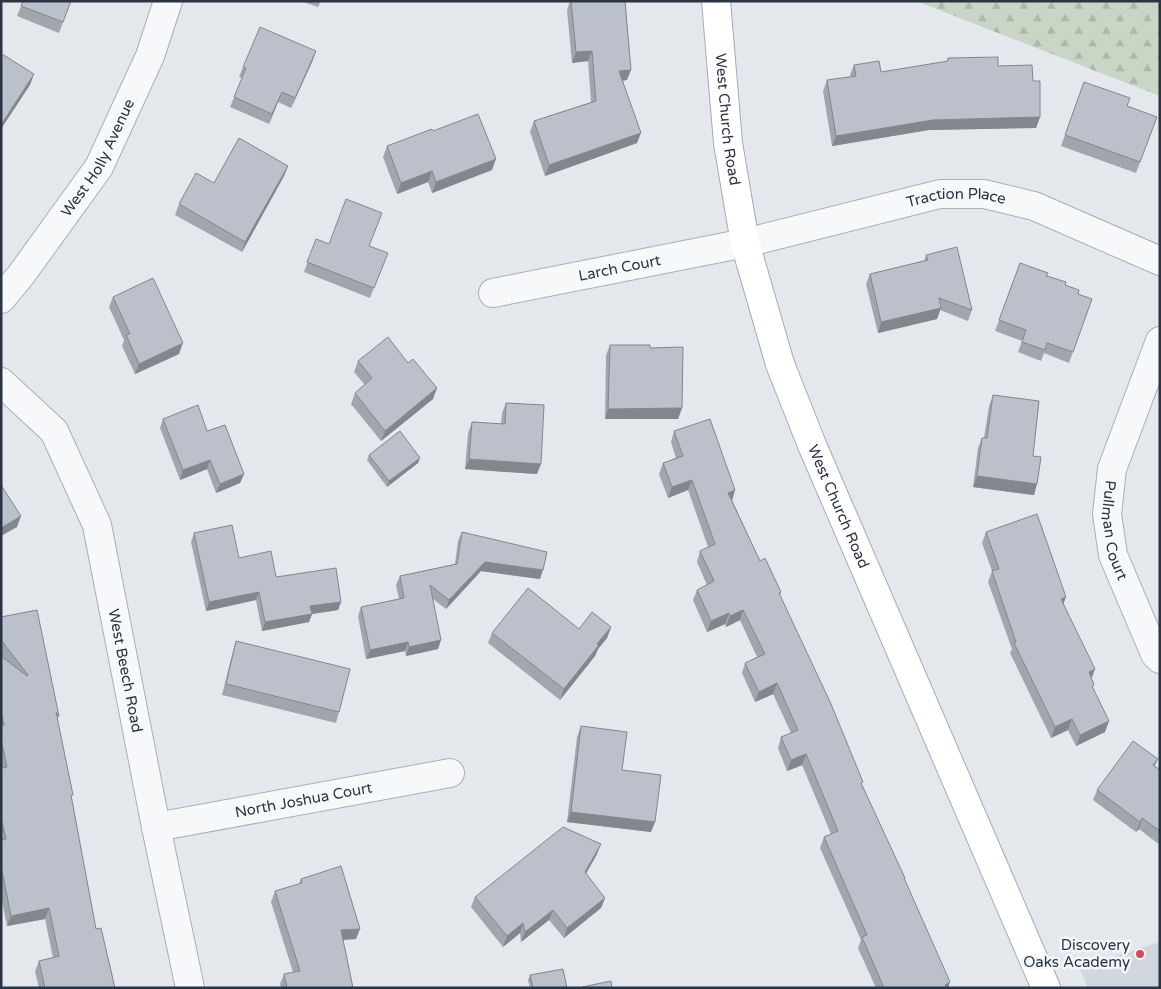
<svg xmlns="http://www.w3.org/2000/svg" width="1161" height="989" font-family="'Varela Round',sans-serif">
<style>
.built{fill:#d2d6de}
.forest{fill:url(#forest-firs)}
.lines{fill:none;stroke-linecap:round;stroke-linejoin:round}
.minor-casing{stroke:#a9aeb7;stroke-width:30}
.major-casing{stroke:#a3abb8;stroke-width:30}
.minor{stroke:#f7f8fa;stroke-width:28}
.major{stroke:#fff;stroke-width:28}
.wall{fill:#a1a5ae}
.shaded-wall{fill:#83868d}
.building{fill:#bbc0ca;stroke:#83868d}
.poi-dot{fill:#d1495b;stroke:#f4f6f9;stroke-width:2}
.labels{text-anchor:middle;stroke-width:5;stroke-linejoin:round;paint-order:stroke}
.street-label{font-size:15px;fill:#2b3445;stroke:#f4f6f9}
.poi-label{font-size:15px;fill:#2b3445;stroke:#f4f6f9;text-anchor:end}
</style>
<defs>
<pattern id="forest-firs" width="22" height="20" patternUnits="userSpaceOnUse" patternTransform="scale(1.25)"><rect width="22" height="20" fill="#c9d6c5"/><path d="M5 1l3.5 6h-7zM16 11l3.5 6h-7z" fill="#adb8ab"/></pattern>
</defs>
<rect width="100%" height="100%" fill="#e4e7ec"/>
<!-- built -->
<path class="built" d="M 1160,942 L 1160,988 L 1088,988 L 1079,967 Z"/>
<!-- forest -->
<path class="forest" d="M 916,1 L 1160,1 L 1160,96 Z"/>
<g class="lines">
<!-- minor casing -->
<g class="minor-casing">
<g id="minor">
<path id="s1" d="M 493,293 L 745,243 L 940,194 L 984,194 L 1034,206 L 1160,261"/>
<path id="s2" d="M 1,299 L 21,275 L 99,167 L 150,56 L 168,1"/>
<path id="s3" d="M 1160,341 L 1112,469 L 1107,514 L 1113,555 L 1155,654 L 1160,659"/>
<path id="s4" d="M 1,382 L 54,431 L 97,525 L 156,827 L 190,988"/>
<path id="s5" d="M 156,827 L 450,773"/>
</g>
</g>
<!-- major casing -->
<g class="major-casing">
<g id="major">
<path id="s6" d="M 716,1 L 728,143 L 745,243 L 780,364 L 812,445 L 1046,988"/>
</g>
</g>
<!-- minor -->
<use href="#minor" class="minor"/>
<!-- major -->
<use href="#major" class="major"/>
</g>
<!-- wall -->
<path class="wall" d="M 23,1 L 71,1 L 59,33 L 17,16 Z
M 301,1 L 321,1 L 318,7 Z
M 570,1 L 625,1 L 627,80 L 622,81 L 637,143 L 545,176 L 530,132 L 534,121 L 591,102 L 588,61 L 572,63 L 567,10 Z
M 316,51 L 312,62 L 291,108 L 278,102 L 269,124 L 230,107 L 242,78 L 239,77 L 243,67 Z
M 948,58 L 998,66 L 1033,81 L 1040,117 L 1036,128 L 929,130 L 832,146 L 823,91 L 827,80 L 851,77 L 850,75 L 854,65 L 881,72 L 947,62 Z
M 1084,82 L 1127,106 L 1157,117 L 1136,173 L 1061,146 Z
M 433,131 L 492,170 L 432,193 L 428,182 L 397,194 L 383,157 L 387,146 Z
M 288,166 L 284,176 L 242,252 L 175,215 L 179,204 L 214,183 Z
M 316,239 L 329,244 L 369,246 L 388,253 L 370,298 L 304,272 Z
M 926,255 L 972,310 L 968,321 L 940,310 L 937,319 L 878,333 L 866,284 L 870,274 L 924,261 Z
M 1020,263 L 1065,285 L 1078,294 L 1092,299 L 1069,363 L 1044,353 L 1041,361 L 1018,352 L 1022,341 L 995,331 Z
M 113,297 L 179,354 L 135,374 L 122,346 L 124,340 L 109,307 Z
M 610,345 L 650,348 L 682,408 L 678,419 L 605,419 L 606,355 Z
M 358,361 L 408,363 L 437,388 L 433,399 L 381,441 L 351,404 L 355,393 L 365,385 L 354,372 Z
M 993,395 L 1033,456 L 1034,495 L 973,487 L 978,448 L 982,438 L 984,438 L 989,406 Z
M 506,403 L 537,474 L 465,469 L 468,433 L 472,422 L 501,424 L 502,413 Z
M 163,419 L 244,474 L 240,483 L 216,493 L 207,469 L 180,480 L 160,428 Z
M 674,431 L 732,500 L 760,561 L 781,592 L 780,595 L 862,785 L 904,880 L 948,988 L 876,988 L 858,948 L 861,940 L 820,848 L 824,837 L 831,834 L 802,765 L 787,771 L 778,748 L 781,737 L 791,733 L 773,694 L 755,702 L 742,673 L 745,663 L 757,657 L 740,620 L 726,627 L 725,624 L 707,632 L 693,600 L 697,590 L 707,585 L 697,562 L 700,551 L 708,547 L 688,490 L 668,498 L 659,474 L 663,463 L 676,458 L 671,442 Z
M 369,455 L 418,463 L 387,487 L 367,460 Z
M 462,532 L 540,579 L 481,571 L 446,609 L 433,599 L 438,649 L 406,656 L 405,651 L 366,659 L 358,616 L 361,607 L 399,599 L 396,585 L 400,576 L 455,564 L 458,541 Z
M 986,532 L 1063,605 L 1091,678 L 1093,688 L 1105,732 L 1076,746 L 1068,730 L 1051,738 L 1010,653 L 1012,649 L 988,582 L 992,571 L 982,543 Z
M 194,533 L 239,558 L 276,577 L 341,602 L 338,610 L 312,614 L 309,622 L 262,631 L 256,600 L 206,611 L 191,542 Z
M 1,617 L 59,716 L 57,721 L 96,929 L 115,988 L 39,988 L 35,971 L 39,961 L 53,958 L 45,919 L 7,926 L 1,896 L 1,656 L 3,658 L 1,655 Z
M 611,627 L 607,638 L 598,649 L 595,656 L 560,700 L 488,643 L 492,633 Z
M 236,641 L 339,712 L 336,723 L 222,695 L 233,651 Z
M 581,726 L 622,770 L 651,832 L 567,822 L 577,737 Z
M 1158,759 L 1155,766 L 1160,770 L 1160,845 L 1139,829 L 1136,832 L 1093,800 L 1097,790 Z
M 597,854 L 586,874 L 605,898 L 601,908 L 564,938 L 549,920 L 521,942 L 520,933 L 503,947 L 471,907 L 475,897 Z
M 301,879 L 356,939 L 343,940 L 353,988 L 281,988 L 280,984 L 284,974 L 293,972 L 271,902 L 275,891 L 299,884 Z
M 530,975 L 567,988 L 530,988 L 528,980 Z"/>
<!-- shaded-wall -->
<path class="shaded-wall" d="M 316,51 L 312,62 L 291,108 L 295,98 Z
M 592,51 L 588,61 L 572,63 L 576,52 Z
M 631,70 L 627,80 L 615,81 L 619,71 Z
M 34,74 L 30,85 L 1,129 L 1,125 Z
M 282,92 L 278,102 L 269,124 L 272,114 Z
M 1040,117 L 1036,128 L 929,130 L 832,146 L 836,136 L 933,120 Z
M 641,133 L 637,143 L 545,176 L 549,165 Z
M 496,159 L 492,170 L 432,193 L 436,182 Z
M 288,166 L 284,176 L 242,252 L 245,242 Z
M 432,171 L 428,182 L 397,194 L 401,183 Z
M 941,308 L 937,319 L 878,333 L 881,322 Z
M 183,343 L 179,354 L 135,374 L 139,364 Z
M 437,388 L 433,399 L 381,441 L 385,431 Z
M 682,408 L 678,419 L 605,419 L 608,409 Z
M 420,458 L 418,463 L 387,487 L 389,481 Z
M 469,459 L 541,464 L 537,474 L 465,469 Z
M 210,460 L 207,469 L 180,480 L 183,470 Z
M 244,474 L 240,483 L 216,493 L 220,484 Z
M 977,476 L 1037,484 L 1034,495 L 973,487 Z
M 692,480 L 688,490 L 668,498 L 672,487 Z
M 735,490 L 732,501 L 728,493 Z
M 21,516 L 17,527 L 1,536 L 1,528 Z
M 485,562 L 543,570 L 540,579 L 481,571 L 446,609 L 449,600 Z
M 259,592 L 256,600 L 206,611 L 209,602 Z
M 1066,597 L 1062,608 L 1061,599 Z
M 341,602 L 338,610 L 312,614 L 309,622 L 262,631 L 265,622 L 310,606 Z
M 743,610 L 740,620 L 726,627 L 730,616 Z
M 729,613 L 725,624 L 707,632 L 711,621 Z
M 611,627 L 607,638 L 598,649 L 595,656 L 560,700 L 564,689 L 597,644 Z
M 441,640 L 438,649 L 406,656 L 409,647 Z
M 408,642 L 405,651 L 366,659 L 370,650 Z
M 1095,669 L 1091,680 L 1089,672 Z
M 777,683 L 773,694 L 755,702 L 759,692 Z
M 1072,719 L 1068,730 L 1051,738 L 1055,727 Z
M 1109,721 L 1105,732 L 1076,746 L 1080,735 Z
M 806,754 L 802,765 L 787,771 L 791,760 Z
M 571,812 L 655,822 L 651,832 L 567,822 Z
M 1142,818 L 1139,829 L 1136,832 L 1140,822 Z
M 601,844 L 597,854 L 581,882 L 585,872 Z
M 605,898 L 601,908 L 564,938 L 567,928 Z
M 49,908 L 45,919 L 7,926 L 11,916 Z
M 553,910 L 549,920 L 521,942 L 525,932 Z
M 523,923 L 520,933 L 503,947 L 507,936 Z
M 360,929 L 356,939 L 337,940 L 341,930 Z
M 950,982 L 948,988 L 944,988 L 945,985 Z"/>
<!-- building -->
<path class="building" d="M 23,1 L 71,1 L 63,22 L 21,6 Z
M 571,1 L 625,1 L 631,70 L 619,71 L 641,133 L 549,165 L 534,121 L 596,101 L 592,51 L 576,52 Z
M 260,27 L 316,51 L 295,98 L 282,92 L 272,114 L 234,97 L 246,68 L 243,67 Z
M 2,54 L 34,74 L 1,125 L 1,56 Z
M 998,57 L 998,66 L 1032,65 L 1033,81 L 1040,81 L 1040,117 L 933,120 L 836,136 L 827,80 L 856,76 L 854,65 L 879,61 L 881,72 L 948,61 L 948,58 Z
M 1084,82 L 1130,98 L 1127,106 L 1157,117 L 1140,162 L 1065,135 Z
M 478,114 L 496,159 L 436,182 L 432,171 L 401,183 L 387,146 L 432,129 L 433,131 Z
M 239,138 L 288,166 L 245,242 L 179,204 L 196,173 L 214,183 Z
M 346,199 L 382,213 L 369,246 L 388,253 L 374,288 L 307,262 L 316,239 L 329,244 Z
M 957,247 L 972,310 L 939,298 L 941,308 L 881,322 L 870,274 L 928,260 L 926,255 Z
M 1020,263 L 1048,273 L 1046,277 L 1047,276 L 1066,282 L 1065,285 L 1079,290 L 1078,294 L 1092,299 L 1073,352 L 1047,343 L 1045,350 L 1022,342 L 1026,330 L 999,320 Z
M 153,278 L 183,343 L 139,364 L 126,335 L 130,334 L 113,297 Z
M 388,337 L 408,363 L 413,359 L 437,388 L 385,431 L 355,393 L 372,378 L 358,361 Z
M 610,345 L 650,345 L 650,348 L 683,347 L 682,408 L 608,409 Z
M 993,395 L 1039,401 L 1033,456 L 1041,457 L 1037,484 L 977,476 L 982,438 L 987,438 Z
M 506,403 L 544,405 L 541,464 L 469,459 L 472,422 L 505,424 Z
M 198,405 L 207,431 L 225,425 L 244,474 L 220,484 L 210,460 L 183,470 L 163,419 Z
M 710,419 L 735,490 L 728,493 L 760,561 L 765,558 L 781,592 L 779,593 L 831,704 L 863,782 L 861,783 L 905,878 L 904,878 L 950,982 L 945,985 L 947,988 L 884,988 L 862,937 L 867,935 L 824,837 L 838,831 L 806,754 L 791,760 L 781,737 L 798,730 L 777,683 L 759,692 L 745,663 L 765,654 L 743,610 L 730,616 L 729,613 L 711,621 L 697,590 L 714,581 L 700,551 L 715,544 L 692,480 L 672,487 L 663,463 L 683,456 L 674,431 Z
M 400,431 L 420,458 L 389,481 L 369,455 Z
M 1,485 L 21,516 L 1,528 Z
M 1037,514 L 1066,597 L 1061,599 L 1095,669 L 1089,672 L 1094,685 L 1092,686 L 1109,721 L 1080,735 L 1072,719 L 1055,727 L 1014,643 L 1016,642 L 992,571 L 999,569 L 986,532 Z
M 232,525 L 239,558 L 271,551 L 276,577 L 336,568 L 341,602 L 310,606 L 312,614 L 265,622 L 259,592 L 209,602 L 194,533 Z
M 462,532 L 547,552 L 543,570 L 485,562 L 449,600 L 430,585 L 441,640 L 409,647 L 408,642 L 370,650 L 361,607 L 404,598 L 400,576 L 457,564 Z
M 528,588 L 579,629 L 592,612 L 611,627 L 597,644 L 599,645 L 564,689 L 492,633 Z
M 37,610 L 59,716 L 56,712 L 73,795 L 71,795 L 96,929 L 101,928 L 115,988 L 45,988 L 39,961 L 59,956 L 49,908 L 11,916 L 1,866 L 1,840 L 6,839 L 1,818 L 1,768 L 7,767 L 1,740 L 1,726 L 4,725 L 1,712 L 1,656 L 27,676 L 28,675 L 1,640 L 1,617 Z
M 236,641 L 350,669 L 339,712 L 226,684 Z
M 581,726 L 627,732 L 622,770 L 661,775 L 655,822 L 571,812 Z
M 1133,741 L 1158,759 L 1153,765 L 1160,770 L 1160,831 L 1142,818 L 1140,822 L 1097,790 Z
M 563,827 L 601,844 L 585,872 L 605,898 L 567,928 L 553,910 L 525,932 L 523,923 L 507,936 L 475,897 Z
M 341,866 L 360,929 L 341,930 L 353,988 L 287,988 L 284,974 L 300,971 L 275,891 L 302,883 L 301,879 Z
M 563,969 L 567,988 L 533,988 L 530,975 Z
M 611,981 L 612,988 L 582,988 L 582,987 Z"/>
<!-- markers -->
<circle class="poi-dot" cx="1140" cy="954" r="5"/>
<g class="labels">
<!-- street labels -->
<g class="street-label">
<text dy="5" stroke="none"><textPath href="#s6" startOffset="119">West Church Road</textPath></text>
<text dy="5" stroke="none"><textPath href="#s2" startOffset="172">West Holly Avenue</textPath></text>
<text dy="5" stroke="none"><textPath href="#s1" startOffset="474">Traction Place</textPath></text>
<text dy="5" stroke="none"><textPath href="#s1" startOffset="129">Larch Court</textPath></text>
<text dy="5" stroke="none"><textPath href="#s6" startOffset="524">West Church Road</textPath></text>
<text dy="5" stroke="none"><textPath href="#s3" startOffset="199">Pullman Court</textPath></text>
<text dy="5" stroke="none"><textPath href="#s4" startOffset="324">West Beech Road</textPath></text>
<text dy="5" stroke="none"><textPath href="#s5" startOffset="150">North Joshua Court</textPath></text>
</g>
<!-- poi labels -->
<g class="poi-label">
<text x="1130" y="950">Discovery<tspan x="1130" dy="17">Oaks Academy</tspan></text>
</g>
</g>
<!-- border -->
<rect width="1161" height="989" fill="none" stroke="#2b3445" stroke-width="5"/>
</svg>
